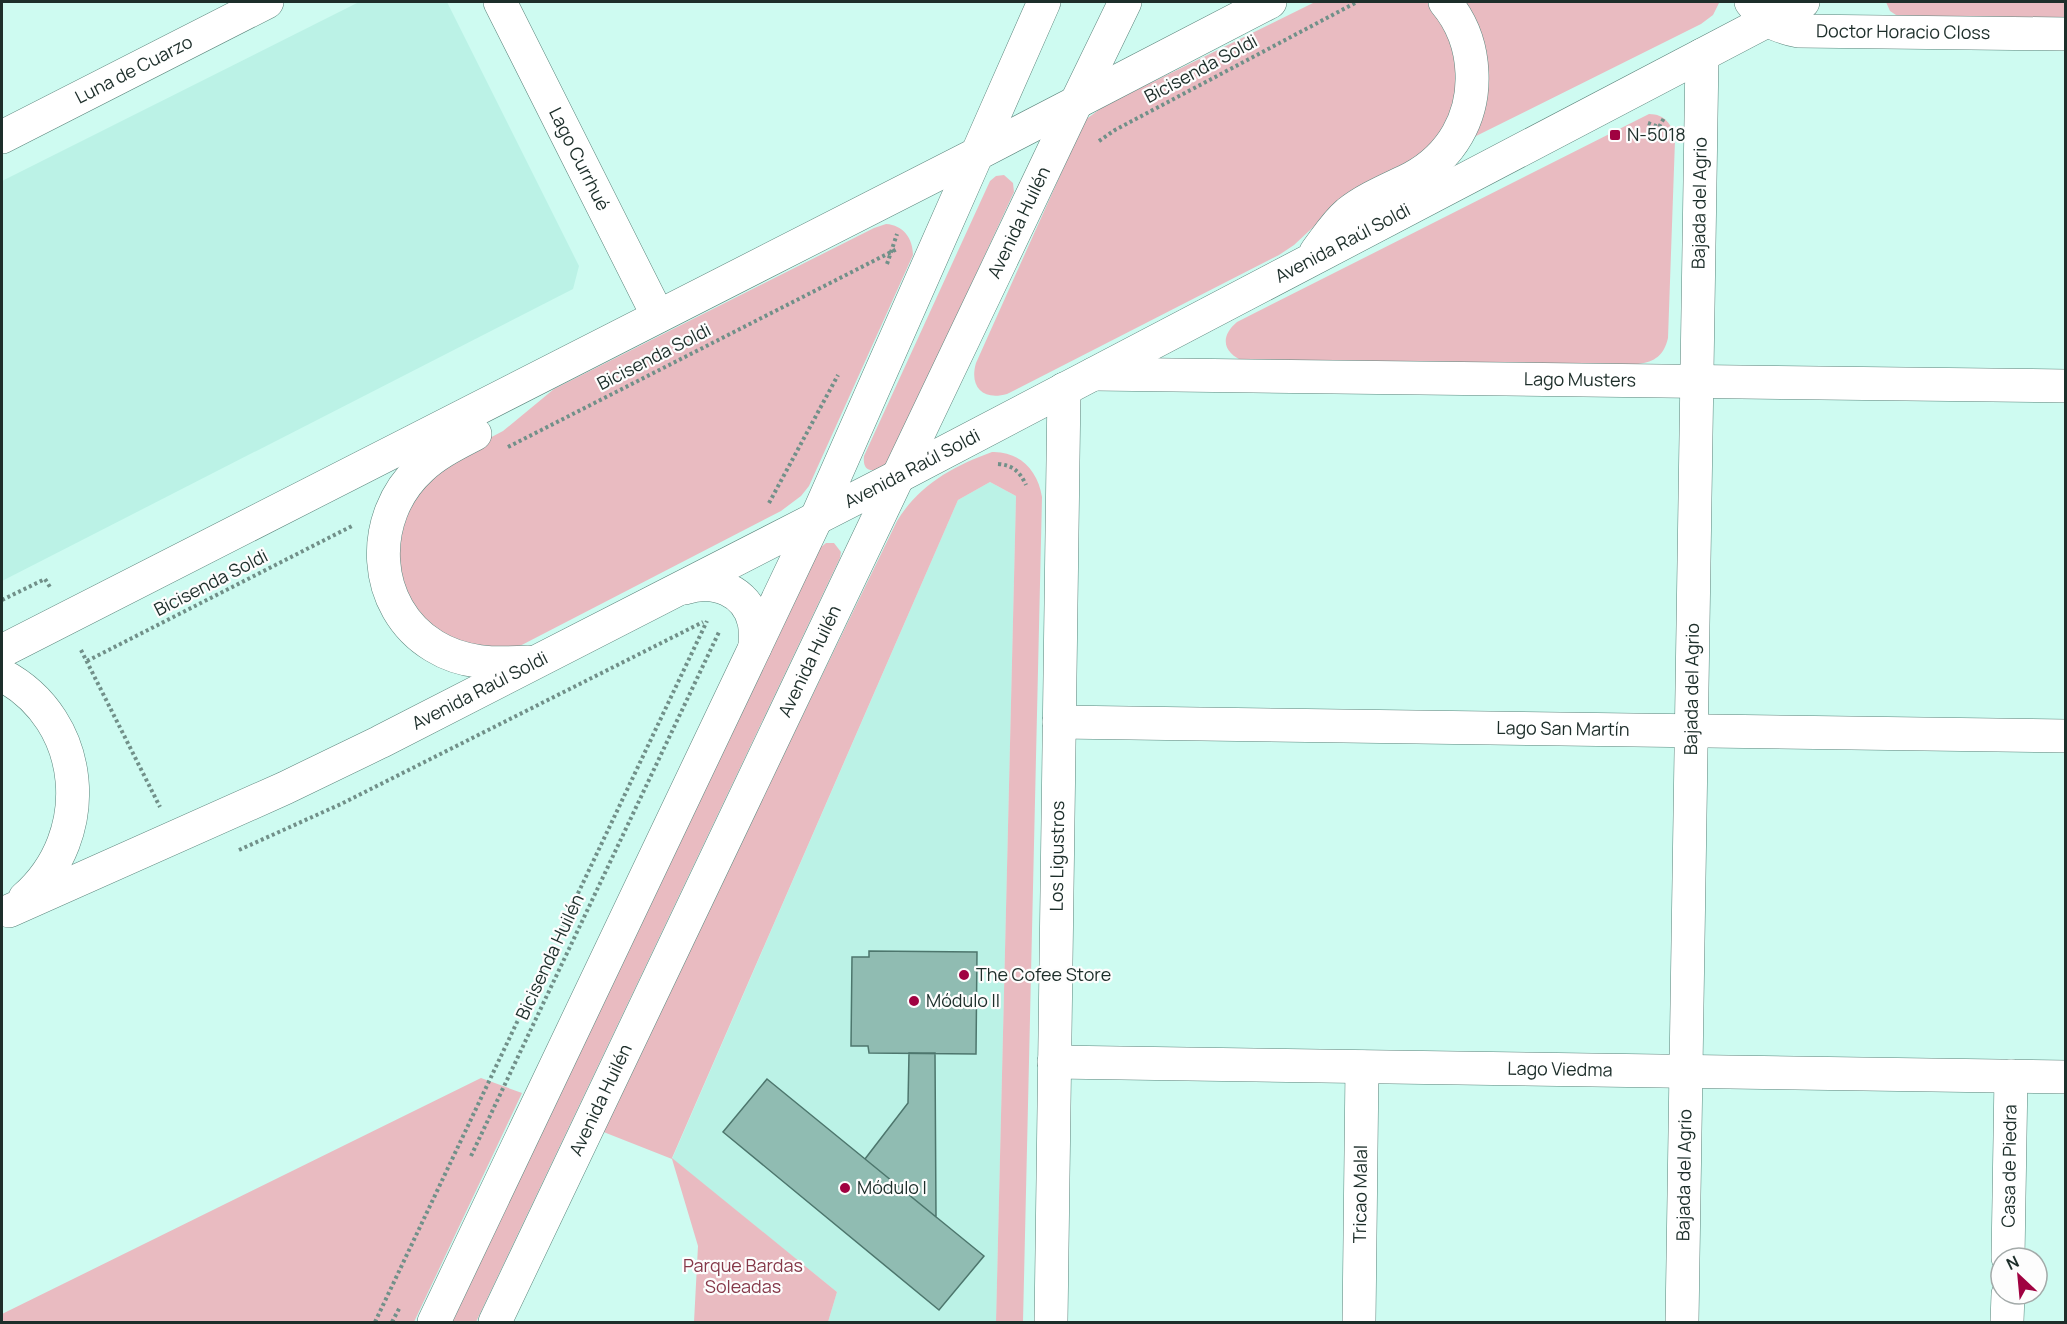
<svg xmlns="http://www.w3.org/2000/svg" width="2067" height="1324" font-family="Manrope,sans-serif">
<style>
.built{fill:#bbf2e6}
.green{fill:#e9bbc1}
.building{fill:#90bcb2;stroke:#4d766d;stroke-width:1.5}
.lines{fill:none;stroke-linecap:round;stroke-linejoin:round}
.street-casing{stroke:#5a847b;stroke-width:34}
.secondary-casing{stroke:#5a847b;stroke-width:34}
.path{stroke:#719089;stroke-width:4;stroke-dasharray:3 3;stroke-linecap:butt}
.street{stroke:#fff;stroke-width:33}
.secondary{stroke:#fff;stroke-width:33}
.poi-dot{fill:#a00241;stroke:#fdfdfd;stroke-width:2}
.labels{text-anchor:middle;stroke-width:4.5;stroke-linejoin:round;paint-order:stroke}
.street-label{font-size:18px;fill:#1d2e2a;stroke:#fdfdfd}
.poi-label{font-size:18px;fill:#1d2e2a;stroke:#fdfdfd;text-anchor:start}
.park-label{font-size:18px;fill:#853849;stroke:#fdfdfd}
</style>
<rect width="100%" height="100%" fill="#cefbf1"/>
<!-- built -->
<path class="built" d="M 359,2 L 447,2 L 579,266 L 573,289 L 2,581 L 2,181 Z
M 990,482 L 1016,496 L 996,1322 L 828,1322 L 837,1292 L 672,1159 L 958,500 Z"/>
<!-- green -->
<path class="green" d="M 1315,2 L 1431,2 L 1462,57 L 1445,143 L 1324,217 L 1294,245 L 1279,255 L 1007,394 C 983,401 969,387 976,363 L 1085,120 L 1104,106 Z
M 1458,2 L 1719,2 L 1719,3 L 1713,15 L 1701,24 L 1464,142 Z
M 1886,2 L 2065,2 L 2065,19 L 1899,17 L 1890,11 Z
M 1649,114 C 1665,114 1673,125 1675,140 L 1668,338 C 1664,355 1655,362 1638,364 L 1246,362 C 1223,354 1219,337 1237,322 Z
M 1004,175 L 1013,183 L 1014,192 L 887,466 C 875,471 862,475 864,456 L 990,181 L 996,176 Z
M 886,224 C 903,225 913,238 913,255 L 809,486 L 801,496 L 781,511 L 514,649 L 500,654 L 432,635 L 392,569 L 410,497 L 467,450 L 503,431 L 554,389 L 874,228 Z
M 992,452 C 1019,451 1038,470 1042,497 L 1023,1322 L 996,1322 L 1016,496 L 990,482 L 958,500 L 672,1158 L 837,1292 L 828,1322 L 694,1322 L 698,1246 L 672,1159 L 601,1131 L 897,521 C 919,485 953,466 992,452 Z
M 826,543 L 834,543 L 841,552 L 840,558 L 476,1322 L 451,1322 L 820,548 Z
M 481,1078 L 522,1093 L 414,1322 L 2,1322 L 2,1314 Z"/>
<!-- building -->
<path class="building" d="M 869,951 L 977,952 L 976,1054 L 869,1053 L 868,1046 L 851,1046 L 852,957 L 869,957 Z
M 909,1053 L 935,1053 L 936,1217 L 865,1159 L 908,1103 Z
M 767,1079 L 984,1256 L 939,1310 L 723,1132 Z"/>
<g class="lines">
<!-- street casing -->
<g class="street-casing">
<g id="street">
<path id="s1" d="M 500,2 L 658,316"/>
<path d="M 1077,101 L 1125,2"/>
<path id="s2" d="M 2,137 L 267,2"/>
<path d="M 977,154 L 1044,2"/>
<path id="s3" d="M 1094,374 L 2066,386"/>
<path id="s4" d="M 1059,722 L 2066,736"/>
<path id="s5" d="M 1054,1062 L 2066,1077"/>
<path id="s6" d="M 2008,1258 L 2011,1076"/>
<path id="s7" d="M 1051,1322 L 1064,389"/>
<path id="s8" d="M 1359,1322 L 1362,1067"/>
<path id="s9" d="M 1682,1322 L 1702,55"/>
<path d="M 2007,1322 L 2008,1294"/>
</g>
</g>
<!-- secondary casing -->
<g class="secondary-casing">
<g id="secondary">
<path id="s10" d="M 1751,2 C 1765,21 1775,26 1798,31 L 2066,34"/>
<path d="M 1316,252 C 1326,239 1335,224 1348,213 C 1367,198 1390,189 1412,178 C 1451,157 1474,118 1472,73 C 1471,46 1462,22 1445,2"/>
<path d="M 475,434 C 456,444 437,453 421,468 C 367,517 371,608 434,646 C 463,664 495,664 528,662"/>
<path d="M 685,588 C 714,578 747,591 754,622 C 756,630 755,639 755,647"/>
<path d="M 2,651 L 977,154 L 1270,2"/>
<path d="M 2,675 C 87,720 96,836 25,898"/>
<path id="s11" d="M 9,911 L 285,788 L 380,742 L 899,476 L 1803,2"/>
<path d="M 434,1322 L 816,519 L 977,154"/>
<path id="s12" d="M 495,1322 L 1077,101"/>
</g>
</g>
<!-- path -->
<path class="path" d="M 1648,123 L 1659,127 L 1664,118
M 1099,141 L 1115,130 L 1357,2
M 887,264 L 897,234
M 508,447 L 897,249
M 998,464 C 1013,465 1020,472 1026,485
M 769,503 L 838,375
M 2,600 L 45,579 L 50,587
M 81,650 L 160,807
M 87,661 L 352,526
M 239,850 L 341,804 L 703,622
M 471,1156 L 719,632
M 375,1322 L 707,621
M 392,1322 L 400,1307"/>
<!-- street -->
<use href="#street" class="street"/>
<!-- secondary -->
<use href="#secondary" class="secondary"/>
</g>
<!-- markers -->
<g class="poi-dot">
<rect x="1609" y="129" width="12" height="12" rx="3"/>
<circle cx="964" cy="975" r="6"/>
<circle cx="914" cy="1001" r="6"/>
<circle cx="845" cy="1188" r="6"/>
</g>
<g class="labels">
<!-- street labels -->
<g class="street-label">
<text dy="6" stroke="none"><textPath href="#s10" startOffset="162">Doctor Horacio Closs</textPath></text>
<text dy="6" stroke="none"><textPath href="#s2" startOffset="148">Luna de Cuarzo</textPath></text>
<text transform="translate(1201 69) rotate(-28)" y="6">Bicisenda Soldi</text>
<text dy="6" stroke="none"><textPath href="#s1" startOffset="176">Lago Currhué</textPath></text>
<text dy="6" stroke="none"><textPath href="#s9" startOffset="1119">Bajada del Agrio</textPath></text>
<text dy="6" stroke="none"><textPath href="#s12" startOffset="1218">Avenida Huilén</textPath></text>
<text dy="6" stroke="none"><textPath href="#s11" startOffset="1492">Avenida Raúl Soldi</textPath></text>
<text transform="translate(654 357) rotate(-27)" y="6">Bicisenda Soldi</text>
<text dy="6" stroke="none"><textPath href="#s3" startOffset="486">Lago Musters</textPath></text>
<text dy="6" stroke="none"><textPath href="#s11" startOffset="1006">Avenida Raúl Soldi</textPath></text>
<text transform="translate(211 583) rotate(-27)" y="6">Bicisenda Soldi</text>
<text dy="6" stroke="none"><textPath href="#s12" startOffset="732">Avenida Huilén</textPath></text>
<text dy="6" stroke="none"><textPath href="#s9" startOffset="633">Bajada del Agrio</textPath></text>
<text dy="6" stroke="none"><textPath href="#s11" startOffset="520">Avenida Raúl Soldi</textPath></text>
<text dy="6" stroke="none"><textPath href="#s4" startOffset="504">Lago San Martín</textPath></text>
<text dy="6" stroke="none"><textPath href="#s7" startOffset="466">Los Ligustros</textPath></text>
<text transform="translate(550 957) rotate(-65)" y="6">Bicisenda Huilén</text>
<text dy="6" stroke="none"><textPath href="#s5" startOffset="506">Lago Viedma</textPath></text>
<text dy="6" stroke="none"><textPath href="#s12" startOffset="246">Avenida Huilén</textPath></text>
<text dy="6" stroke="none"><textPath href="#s6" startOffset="92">Casa de Piedra</textPath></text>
<text dy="6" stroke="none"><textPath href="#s9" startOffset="147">Bajada del Agrio</textPath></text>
<text dy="6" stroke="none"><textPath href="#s8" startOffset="128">Tricao Malal</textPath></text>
</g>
<!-- poi labels -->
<g class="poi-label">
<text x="1627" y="141">N-5018</text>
<text x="976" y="981">The Cofee Store</text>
<text x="926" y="1007">Módulo II</text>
<text x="857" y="1194">Módulo I</text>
</g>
<!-- park labels -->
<g class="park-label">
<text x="743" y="1272">Parque Bardas<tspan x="743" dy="21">Soleadas</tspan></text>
</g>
</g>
<!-- border -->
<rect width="2067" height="1324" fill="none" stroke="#1d2e2a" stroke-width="6"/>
<!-- north arrow -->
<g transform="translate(2019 1276) rotate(334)"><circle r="28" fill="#fdfdfd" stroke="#a3aaa9" stroke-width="1.5"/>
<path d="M0-4.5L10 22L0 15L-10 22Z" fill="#a00241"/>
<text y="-9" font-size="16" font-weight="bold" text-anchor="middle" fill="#1d2e2a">N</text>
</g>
</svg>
